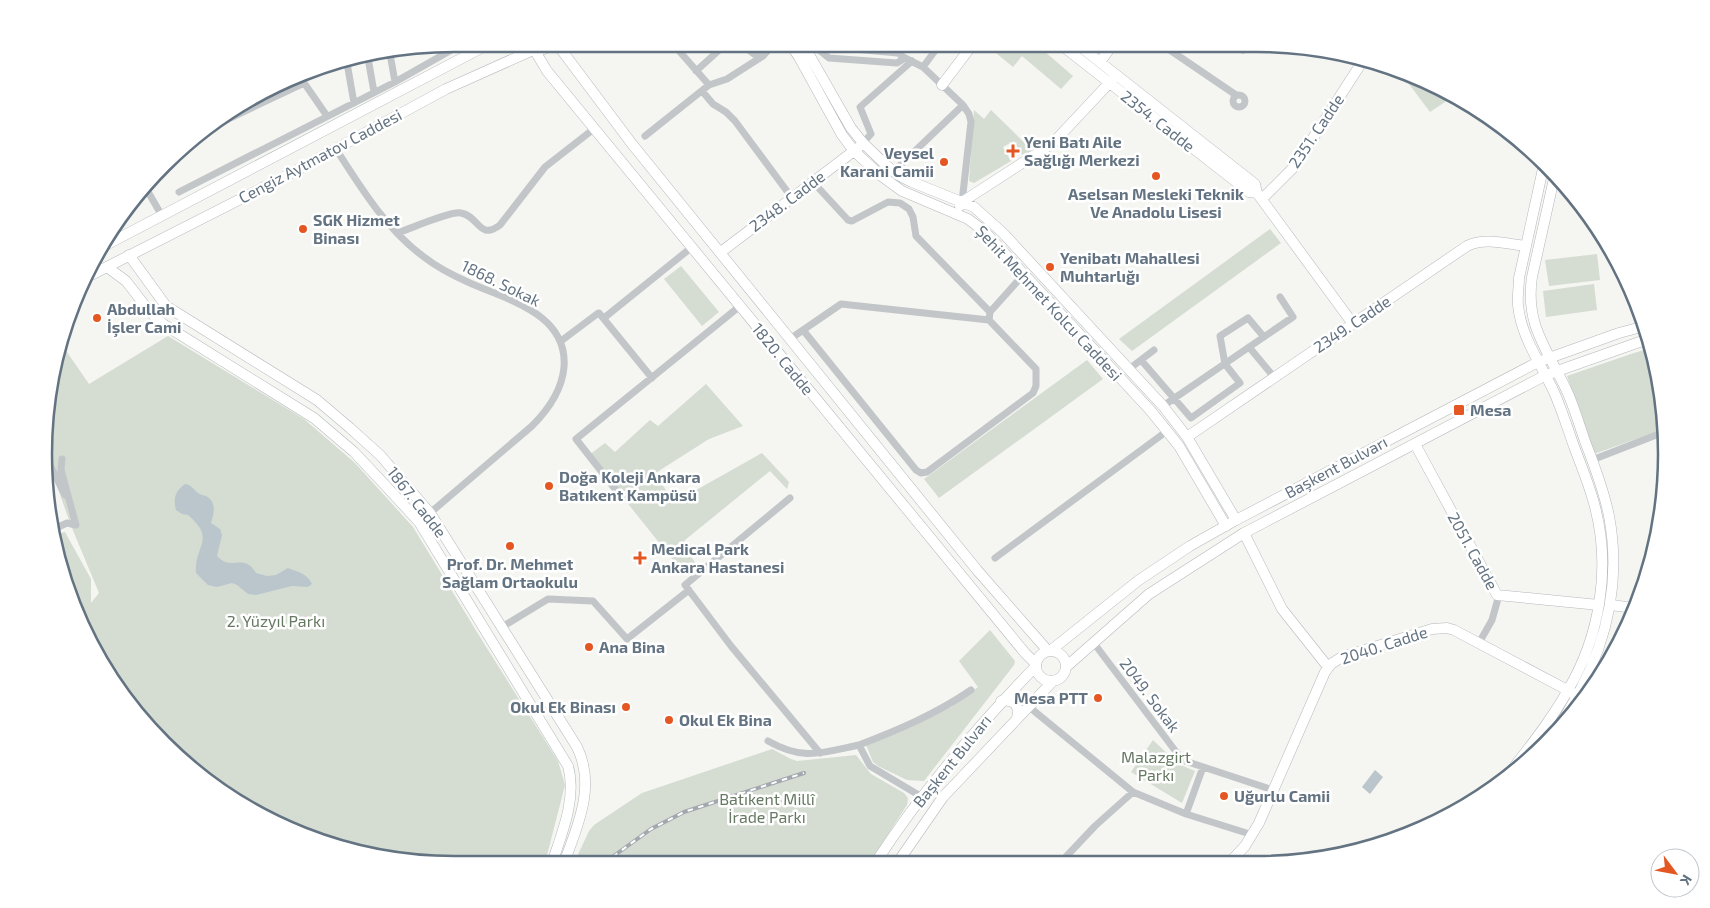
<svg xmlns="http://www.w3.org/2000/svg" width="1710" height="908" font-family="'Exo 2',sans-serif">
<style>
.green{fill:#d5dcd2}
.water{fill:#bbc6cc}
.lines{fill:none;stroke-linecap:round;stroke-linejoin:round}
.secondary-casing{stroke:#b4b9be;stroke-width:11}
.primary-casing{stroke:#b5b9bd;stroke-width:11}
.street{stroke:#c2c6c9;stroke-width:7}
.secondary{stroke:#fff;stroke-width:10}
.primary{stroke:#fff;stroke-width:10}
.rail-casing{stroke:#a2a8ae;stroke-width:4}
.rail{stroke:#fff;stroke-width:2;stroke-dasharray:5.5;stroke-linecap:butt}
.poi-dot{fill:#e45622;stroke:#fff;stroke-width:2}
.labels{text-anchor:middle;stroke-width:5;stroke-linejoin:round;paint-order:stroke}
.street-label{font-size:16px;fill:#637382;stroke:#fff}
.poi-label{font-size:16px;font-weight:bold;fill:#637382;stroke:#fff;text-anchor:start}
.park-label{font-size:16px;fill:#667962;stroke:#fff}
.rim{fill:none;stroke:#637382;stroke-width:2.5}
</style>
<rect width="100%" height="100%" fill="#f5f5f1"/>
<!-- green -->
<path class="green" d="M 1004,44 L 1036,44 L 1073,76 L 1061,89 L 1022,56 L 1013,67 L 996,53 Z
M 1400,72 L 1438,86 L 1454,96 L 1430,112 Z
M 974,110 L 984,119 L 991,110 L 1033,151 L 1022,155 L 1014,141 L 1003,147 L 1011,161 L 974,183 L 969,181 Z
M 1270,229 L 1281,243 L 1132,351 L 1119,339 Z
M 1597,254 L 1600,280 L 1549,286 L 1545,260 Z
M 681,266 L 719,312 L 702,326 L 664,279 Z
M 1594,284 L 1597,310 L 1546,317 L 1543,291 Z
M 168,336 L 304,419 L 355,463 L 413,527 L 483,642 L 558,761 L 565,785 L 545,863 L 427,863 L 348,850 L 272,822 L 164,744 L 113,682 L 75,611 L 57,534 L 65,532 L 91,579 L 91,603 L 99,593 L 72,528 L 47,459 L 58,348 L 60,342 L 89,384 Z
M 1651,348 L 1663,401 L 1664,429 L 1594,454 L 1567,376 L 1634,353 Z
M 1087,360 L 1103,379 L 939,498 L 924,479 Z
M 706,384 L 743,426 L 709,439 L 654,474 L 675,502 L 762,453 L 789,482 L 787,489 L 770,471 L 685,540 L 683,546 L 697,565 L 685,575 L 589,455 L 605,443 L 615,452 L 650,420 L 658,426 Z
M 990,630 L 1015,661 L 1014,665 L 924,781 L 907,780 L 878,766 L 873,762 L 866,745 L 951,707 L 978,687 L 959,661 Z
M 1153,740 L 1178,764 L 1195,771 L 1182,803 L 1131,772 Z
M 772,749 L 791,759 L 797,761 L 856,755 L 871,774 L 904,793 L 908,798 L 907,805 L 870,862 L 574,863 L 589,831 L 594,825 L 642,793 Z"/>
<!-- water -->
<path class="water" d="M 185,484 C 192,485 193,489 198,493 C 200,495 204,495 206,496 C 217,502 214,513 211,523 L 220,529 L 222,535 L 217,556 C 233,573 243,551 256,573 L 267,576 L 276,575 L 288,568 C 298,572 307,573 312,584 L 308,587 L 292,586 L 256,595 L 248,594 L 237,585 L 232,583 L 217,587 L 208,585 L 196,573 C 194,545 217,540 188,515 L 182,514 L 176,510 C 173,499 175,491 185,484 Z
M 1375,770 L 1383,777 L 1370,794 L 1362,787 Z"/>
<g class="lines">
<!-- secondary casing -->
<g class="secondary-casing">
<path id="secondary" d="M 520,44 L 531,51
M 557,44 L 632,144 L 790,339 L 977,570 L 1048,651
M 790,44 L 799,57 L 842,135 L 854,151 L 880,175 L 902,191 L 968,219 L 984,231 L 1150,410 L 1179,446 L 1226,526
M 803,44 L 851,128 L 863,143 L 887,166 L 900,176 L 912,182 L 974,207 L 1003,233 L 1163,406 L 1187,437 L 1236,520
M 1060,44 L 1249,192 L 1257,193
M 1077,44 L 1255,184 L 1257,193 L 1353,324
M 1237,45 L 1243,48 L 1247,45
M 535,51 L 547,71 L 1025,653 L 1036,664
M 1100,62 L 1113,44
M 942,85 L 973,44
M 1262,199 L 1295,166 L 1364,59
M 960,206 L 962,202 L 1053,143 L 1113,79
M 721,252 L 859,147
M 129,255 L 166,306 L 317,400 L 350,428 L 380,455 L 430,513 L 577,747 C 596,786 578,825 564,863
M 107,267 L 126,281 L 150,312 L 163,324 L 314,418 L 354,452 L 385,485 L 419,522 L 568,766 C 577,798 562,833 552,863
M 1187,437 L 1467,246 C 1485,237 1507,244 1526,246
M 1415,444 L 1497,595 L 1599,605
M 1244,533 L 1282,609 L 1328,667
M 1611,605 L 1634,608
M 1552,736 C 1599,670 1624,596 1609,516 C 1604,491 1595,467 1586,444 C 1579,425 1574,405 1565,387 C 1546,348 1525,323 1532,277 L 1555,174
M 1511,771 C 1531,745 1552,719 1568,690 C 1600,636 1611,568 1595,507 C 1590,487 1582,468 1575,449 C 1568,430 1562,410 1554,392 C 1541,364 1521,337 1518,305 C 1517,296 1519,287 1519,278 L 1544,164
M 1231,861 L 1245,846 L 1259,823 L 1325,672 L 1331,664 L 1342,657 L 1432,629 L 1447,628 L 1454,630 L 1573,693"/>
</g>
<!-- primary casing -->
<g class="primary-casing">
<path id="primary" d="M 104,246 L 489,44
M 91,275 L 282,178 L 446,89 L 531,51 L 544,49 L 550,44
M1036 666a15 15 0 1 1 30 0a15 15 0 1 1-30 0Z
M 1050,651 L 1139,580 L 1190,546 L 1236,520 L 1538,362 L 1619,333 L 1645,326
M 1066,667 L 1149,594 L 1244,533 L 1546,375 L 1648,339
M 1001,701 C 1014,699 1020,705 1017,718
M 876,862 C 922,791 977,727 1036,666
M 898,862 L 943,797 L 1053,681"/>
</g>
<!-- street -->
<path class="street" d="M 741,44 L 754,54 L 763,56 L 774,44
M 812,44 L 829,58 L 897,63 L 905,58
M 1161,44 L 1236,95
M 822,52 L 831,47 L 898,53 L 905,58 L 923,67 L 963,105 L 894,171
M 390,54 L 395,82
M 368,58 L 374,92
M 347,63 L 354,103
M 923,67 L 940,44
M 314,70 L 347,63 L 347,62
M 696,71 L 726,44
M 300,77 L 327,116
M 709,85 L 727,79 L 763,56
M 702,91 L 713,104 L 726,112 L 735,121 L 792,198
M1233 101a6 6 0 1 1 12 0a6 6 0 1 1-12 0Z
M 205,130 L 304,83
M 645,136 L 709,85 L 673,44
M 863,143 L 871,134 L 860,107 L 912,61
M 336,149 C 361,188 386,229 424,257 C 438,268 454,276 470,283 C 508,300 568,314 564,367 C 562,391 548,410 532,426 L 430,513
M 813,182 L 848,220 L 852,221 L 888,202 L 900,203 L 909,209 L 913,217 L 916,236 L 990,312
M 147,190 L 162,216
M 179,192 L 395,82 L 462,44
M 962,202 L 971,122 L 969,114 L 963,105
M 112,229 L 117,239
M 397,233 C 410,229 450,211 461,213 C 479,216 479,241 500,225 L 545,167 L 595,128
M 604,318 L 692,247
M 803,330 L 916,470 L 921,473 L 927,472 L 1033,393 L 1036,386 L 1036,369 L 989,320 L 990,312 L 1024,274
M 790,339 L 841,304 L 989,320
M 561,341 L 597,314 L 599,313 L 652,378
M 1249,347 L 1274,377
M 1141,360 L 1191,418 L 1240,383 L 1225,364 L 1220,336 L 1248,318 L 1264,337
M 1129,369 L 1154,350
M 1163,406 L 1293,317 L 1280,297
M 47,459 L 65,495
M 1592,460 L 1664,432
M 790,498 L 685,585 L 731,646 L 820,753
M 623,499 L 576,439 L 740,306
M 56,528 L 67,523 L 76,525 L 61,470 L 62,459
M 995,558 L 1167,431
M 502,627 L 548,599 L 593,601 L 627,639 L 689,590
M 1093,642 L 1180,757 L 1185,761 L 1273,790
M 1479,643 L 1492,620 L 1499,595
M 1028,706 L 1133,792 L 1186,814 L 1253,835
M 768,741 C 803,761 821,753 859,745 L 870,766 L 922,797
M 859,745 C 898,730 936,714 971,690
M 1186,814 L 1203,767
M 1062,861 L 1095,826 L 1133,792"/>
<!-- secondary -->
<use href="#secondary" class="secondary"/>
<!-- primary -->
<use href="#primary" class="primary"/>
<!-- rail casing -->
<g class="rail-casing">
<path id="rail" d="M 604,863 L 651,829 L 684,812 L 804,773"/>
</g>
<!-- rail -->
<use href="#rail" class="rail"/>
</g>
<!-- markers -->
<g class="poi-dot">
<path d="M1010.5 143.5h5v5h5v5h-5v5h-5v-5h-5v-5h5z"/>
<circle cx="944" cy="162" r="5"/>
<circle cx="1156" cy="176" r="5"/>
<circle cx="303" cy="229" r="5"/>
<circle cx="1050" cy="267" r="5"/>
<circle cx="97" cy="318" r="5"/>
<rect x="1453" y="404" width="12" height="12" rx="2.5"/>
<circle cx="549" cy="486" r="5"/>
<circle cx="510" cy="546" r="5"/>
<path d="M637.5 550.5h5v5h5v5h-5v5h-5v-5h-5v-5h5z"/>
<circle cx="589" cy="647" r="5"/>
<circle cx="1098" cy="698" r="5"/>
<circle cx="626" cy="707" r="5"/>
<circle cx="669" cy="720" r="5"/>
<circle cx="1224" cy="796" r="5"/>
</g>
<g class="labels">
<!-- street labels -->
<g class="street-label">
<text transform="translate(1158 121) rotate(38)" y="6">2354. Cadde</text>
<text transform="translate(1316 131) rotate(-56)" y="6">2351. Cadde</text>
<text transform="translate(320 156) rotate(-28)" y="6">Cengiz Aytmatov Caddesi</text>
<text transform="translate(787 201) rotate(-37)" y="6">2348. Cadde</text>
<text transform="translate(501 283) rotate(26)" y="6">1868. Sokak</text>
<text transform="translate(1049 303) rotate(47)" y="6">Şehit Mehmet Kolcu Caddesi</text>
<text transform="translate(1352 324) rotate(-34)" y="6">2349. Cadde</text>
<text transform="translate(783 359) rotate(51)" y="6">1820. Cadde</text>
<text transform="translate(1336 467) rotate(-28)" y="6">Başkent Bulvarı</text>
<text transform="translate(417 502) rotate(52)" y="6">1867. Cadde</text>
<text transform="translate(1473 551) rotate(61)" y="6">2051. Cadde</text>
<text transform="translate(1384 645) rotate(-18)" y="6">2040. Cadde</text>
<text transform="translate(1150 695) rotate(53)" y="6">2049. Sokak</text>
<text transform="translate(952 761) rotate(-51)" y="6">Başkent Bulvarı</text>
</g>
<!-- poi labels -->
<g class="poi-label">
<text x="1024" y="148">Yeni Batı Aile<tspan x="1024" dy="18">Sağlığı Merkezi</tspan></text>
<text x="934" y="159" text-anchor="end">Veysel<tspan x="934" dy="18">Karani Camii</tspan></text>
<text x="1156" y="200" text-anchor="middle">Aselsan Mesleki Teknik<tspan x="1156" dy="18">Ve Anadolu Lisesi</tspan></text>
<text x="313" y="226">SGK Hizmet<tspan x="313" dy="18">Binası</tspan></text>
<text x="1060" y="264">Yenibatı Mahallesi<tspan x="1060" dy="18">Muhtarlığı</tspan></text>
<text x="107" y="315">Abdullah<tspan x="107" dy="18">İşler Cami</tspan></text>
<text x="1470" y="416">Mesa</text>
<text x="559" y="483">Doğa Koleji Ankara<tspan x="559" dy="18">Batıkent Kampüsü</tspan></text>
<text x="651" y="555">Medical Park<tspan x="651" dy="18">Ankara Hastanesi</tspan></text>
<text x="510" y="570" text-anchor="middle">Prof. Dr. Mehmet<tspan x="510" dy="18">Sağlam Ortaokulu</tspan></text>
<text x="599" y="653">Ana Bina</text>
<text x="1088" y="704" text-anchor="end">Mesa PTT</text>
<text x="616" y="713" text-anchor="end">Okul Ek Binası</text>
<text x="679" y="726">Okul Ek Bina</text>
<text x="1234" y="802">Uğurlu Camii</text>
</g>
<!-- park labels -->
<g class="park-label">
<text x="276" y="627">2. Yüzyıl Parkı</text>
<text x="1156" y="763">Malazgirt<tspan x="1156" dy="18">Parkı</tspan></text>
<text x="767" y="805">Batıkent Millî<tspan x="767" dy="18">İrade Parkı</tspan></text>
</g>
</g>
<!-- crop -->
<path d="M0 0H1710V908H0ZM454 52H1256A402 402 0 0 1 1658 454V454A402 402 0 0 1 1256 856H454A402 402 0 0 1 52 454V454A402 402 0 0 1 454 52Z" fill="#fff" fill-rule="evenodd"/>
<path class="rim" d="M454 52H1256A402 402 0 0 1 1658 454V454A402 402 0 0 1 1256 856H454A402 402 0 0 1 52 454V454A402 402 0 0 1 454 52Z"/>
<!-- north arrow -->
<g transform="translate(1675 873) rotate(122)"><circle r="24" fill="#ffffff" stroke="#c1c7cd"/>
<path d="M0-4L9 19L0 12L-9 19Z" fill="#e45622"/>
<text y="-8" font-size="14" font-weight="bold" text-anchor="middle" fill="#637382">K</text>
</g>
</svg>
